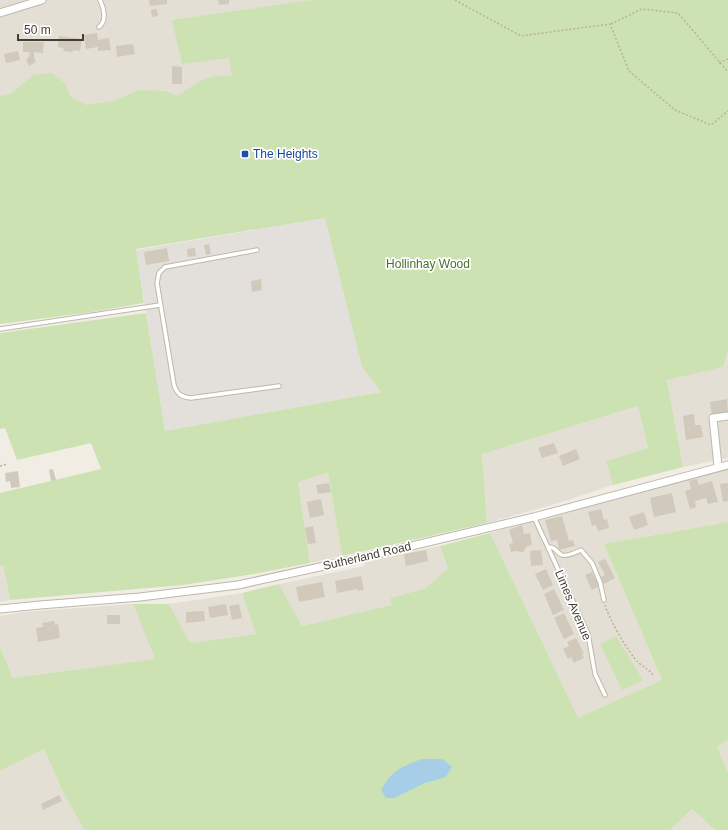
<svg xmlns="http://www.w3.org/2000/svg" width="728" height="830" font-family="Helvetica,sans-serif">
<style>
.residential{fill:#e4dfd4}
.industrial{fill:#e3dfda}
.green{fill:#cce2b2}
.water{fill:#a7cee9}
.building{fill:#d1c9bc}
.lines{fill:none;stroke-linecap:round;stroke-linejoin:round}
.lane-casing{stroke:#beb8ac;stroke-width:5.5}
.street-casing{stroke:#beb8ac;stroke-width:9}
.path{stroke:#bcb09c;stroke-width:1.5;stroke-dasharray:2 2;stroke-linecap:butt}
.lane{stroke:#fff;stroke-width:3.5}
.street{stroke:#fff;stroke-width:7}
.transit-dot{fill:#1a4fb4;stroke:#fff;stroke-width:1.5}
.labels{text-anchor:middle;stroke-width:3.5;stroke-linejoin:round;paint-order:stroke}
.transit-label{font-size:12px;fill:#164399;stroke:#fff;text-anchor:start}
.park-label{font-size:12px;fill:#476f2f;stroke:#fff}
.street-label{font-size:12px;fill:#433d35;stroke:#fff}
</style>
<rect width="100%" height="100%" fill="#f1ede5"/>
<!-- residential -->
<path class="residential" d="M 0,0 L 312,0 L 229,58 L 240,116 L 0,142 Z
M 728,351 L 728,458 L 683,467 L 667,379 L 723,367 Z
M 638,406 L 648,448 L 606,461 L 613,485 L 562,502 L 487,523 L 482,454 Z
M 728,469 L 728,522 L 604,544 L 662,680 L 578,719 L 490,533 L 645,489 Z
M 328,473 L 342,556 L 310,563 L 298,482 Z
M 440,546 L 448,568 L 426,588 L 390,598 L 393,605 L 302,626 L 279,584 L 365,566 L 363,562 Z
M 0,565 L 3,565 L 10,600 L 0,602 Z
M 242,593 L 256,634 L 189,643 L 169,604 Z
M 133,604 L 156,659 L 13,678 L 0,647 L 0,616 L 24,612 Z
M 728,740 L 728,772 L 717,747 Z
M 44,749 L 63,792 L 84,830 L 0,830 L 0,771 Z
M 692,809 L 715,830 L 670,830 Z"/>
<!-- industrial -->
<path class="industrial" d="M 325,218 L 362,367 L 381,392 L 165,431 L 136,250 Z"/>
<!-- green -->
<path class="green" d="M 312,0 L 728,0 L 728,351 L 723,367 L 667,380 L 683,467 L 613,485 L 606,461 L 648,448 L 638,406 L 482,454 L 487,523 L 342,556 L 328,473 L 298,482 L 310,563 L 254,574 L 183,585 L 10,600 L 3,565 L 0,565 L 0,493 L 101,469 L 91,443 L 17,460 L 5,428 L 0,429 L 0,333 L 146,313 L 165,431 L 381,392 L 362,367 L 325,218 L 136,249 L 144,303 L 92,312 L 0,324 L 0,96 L 11,94 L 33,75 L 52,73 L 65,83 L 70,96 L 86,105 L 113,101 L 139,90 L 165,91 L 178,96 C 189,88 203,77 217,76 C 222,75 227,76 232,76 L 229,58 L 182,64 L 172,20 Z
M 728,522 L 728,740 L 717,747 L 728,772 L 728,830 L 715,830 L 692,809 L 670,830 L 84,830 L 63,792 L 44,749 L 0,771 L 0,647 L 13,678 L 155,659 L 133,604 L 169,604 L 190,643 L 256,634 L 242,593 L 279,584 L 302,626 L 392,605 L 390,598 L 426,588 L 448,568 L 440,546 L 490,533 L 578,718 L 662,680 L 604,544 Z
M 616,636 L 643,680 L 622,690 L 600,644 Z"/>
<!-- water -->
<path class="water" d="M 422,759 L 442,759 L 452,767 L 446,777 L 425,783 L 394,798 L 386,798 L 381,790 C 392,770 401,767 422,759 Z"/>
<!-- building -->
<path class="building" d="M 149,0 L 167,0 L 167,4 L 150,6 Z
M 218,0 L 229,0 L 229,4 L 219,5 Z
M 157,9 L 158,16 L 152,17 L 151,10 Z
M 97,33 L 98,40 L 109,38 L 111,50 L 98,51 L 98,47 L 86,49 L 84,35 Z
M 59,36 L 82,39 L 80,51 L 73,50 L 73,52 L 63,51 L 64,48 L 58,47 Z
M 23,42 L 44,42 L 43,53 L 34,52 L 34,57 L 36,62 L 29,66 L 26,60 L 29,57 L 30,52 L 23,52 Z
M 133,44 L 135,54 L 117,57 L 116,46 Z
M 18,51 L 20,60 L 6,63 L 4,54 Z
M 172,66 L 182,67 L 182,84 L 172,84 Z
M 209,244 L 211,254 L 206,255 L 204,245 Z
M 167,248 L 169,261 L 146,265 L 144,252 Z
M 195,248 L 196,256 L 188,257 L 187,249 Z
M 261,279 L 262,290 L 252,292 L 251,281 Z
M 727,399 L 728,413 L 712,416 L 710,402 Z
M 694,414 L 695,425 L 701,425 L 703,437 L 686,440 L 683,416 Z
M 554,443 L 558,453 L 542,458 L 538,448 Z
M 576,449 L 580,459 L 563,466 L 559,456 Z
M 53,469 L 56,480 L 51,481 L 49,470 Z
M 18,471 L 20,487 L 11,488 L 10,481 L 6,482 L 5,473 Z
M 697,479 L 699,485 L 712,481 L 718,502 L 708,504 L 706,498 L 695,501 L 696,507 L 690,509 L 685,491 L 691,489 L 689,481 Z
M 329,483 L 331,492 L 318,494 L 316,485 Z
M 728,483 L 728,501 L 723,502 L 720,484 Z
M 672,493 L 676,512 L 654,517 L 650,498 Z
M 321,499 L 324,515 L 310,518 L 307,502 Z
M 601,509 L 604,520 L 607,519 L 609,528 L 598,531 L 596,525 L 592,526 L 588,512 Z
M 644,512 L 648,525 L 634,530 L 629,517 Z
M 562,516 L 569,541 L 573,540 L 575,546 L 559,550 L 557,540 L 551,541 L 545,520 Z
M 522,525 L 524,534 L 530,533 L 532,545 L 527,546 L 523,552 L 516,551 L 511,552 L 509,544 L 513,543 L 509,530 Z
M 313,526 L 316,543 L 308,544 L 305,528 Z
M 426,550 L 428,561 L 406,566 L 404,554 Z
M 541,550 L 543,565 L 531,566 L 530,551 Z
M 605,559 L 615,578 L 604,584 L 600,577 L 605,575 L 598,562 Z
M 546,569 L 553,585 L 543,590 L 535,574 Z
M 592,572 L 599,586 L 592,590 L 585,575 Z
M 361,576 L 364,590 L 358,591 L 357,589 L 337,593 L 335,581 Z
M 322,582 L 325,597 L 299,602 L 296,587 Z
M 554,589 L 564,610 L 553,615 L 544,594 Z
M 226,604 L 228,615 L 210,618 L 208,607 Z
M 239,604 L 242,618 L 232,620 L 229,606 Z
M 204,611 L 205,621 L 186,623 L 186,612 Z
M 564,613 L 574,634 L 564,639 L 554,618 Z
M 107,615 L 120,615 L 120,624 L 107,624 Z
M 54,621 L 55,625 L 58,624 L 60,638 L 38,642 L 36,628 L 43,627 L 42,623 Z
M 576,638 L 584,653 L 582,654 L 584,658 L 574,663 L 571,657 L 568,659 L 563,649 L 569,646 L 567,642 Z
M 59,795 L 62,801 L 43,810 L 41,804 Z"/>
<g class="lines">
<!-- lane casing -->
<g class="lane-casing">
<path id="lane" d="M 99,27 C 107,21 104,8 100,0
M 257,250 L 165,267 L 159,273 L 157,283 L 174,385 C 177,394 181,397 191,398 L 279,386
M 0,329 L 160,305
M 534,517 L 588,634 L 595,674 L 605,695
M 548,547 C 557,547 555,552 562,555 C 567,557 576,552 581,550 L 592,563 L 600,582 L 604,600"/>
</g>
<!-- street casing -->
<g class="street-casing">
<path id="street" d="M 0,13 L 42,0
M 718,466 L 713,418 L 728,416
M 0,609 L 40,605 L 140,597 L 238,585 L 365,557 L 534,517 L 728,465"/>
</g>
<!-- path -->
<path class="path" d="M 455,0 L 521,36 L 610,24 L 629,71 L 675,110 L 711,125 L 728,111
M 611,24 L 642,9 L 678,13 L 728,72
M 719,63 L 728,59
M 0,466 L 8,464
M 605,605 C 608,617 629,654 638,662 C 643,667 649,669 653,675"/>
<!-- lane -->
<use href="#lane" class="lane"/>
<!-- street -->
<use href="#street" class="street"/>
</g>
<!-- markers -->
<rect class="transit-dot" x="241" y="150" width="8" height="8" rx="2"/>
<g class="labels">
<!-- transit labels -->
<g class="transit-label">
<text x="253" y="158">The Heights</text>
</g>
<!-- park labels -->
<g class="park-label">
<text x="428" y="268">Hollinhay Wood</text>
</g>
<!-- street labels -->
<g class="street-label">
<text transform="translate(367 556) rotate(-13)" y="4">Sutherland Road</text>
<text transform="translate(573 605) rotate(67)" y="4">Limes Avenue</text>
</g>
</g>
<!-- scale -->
<path d="M18 34v6h65v-6" fill="none" stroke="#433d35" stroke-width="2"/>
<text x="24" y="34" font-size="12" fill="#433d35" stroke="#ffffff" stroke-width="3" paint-order="stroke">50 m</text>
</svg>
